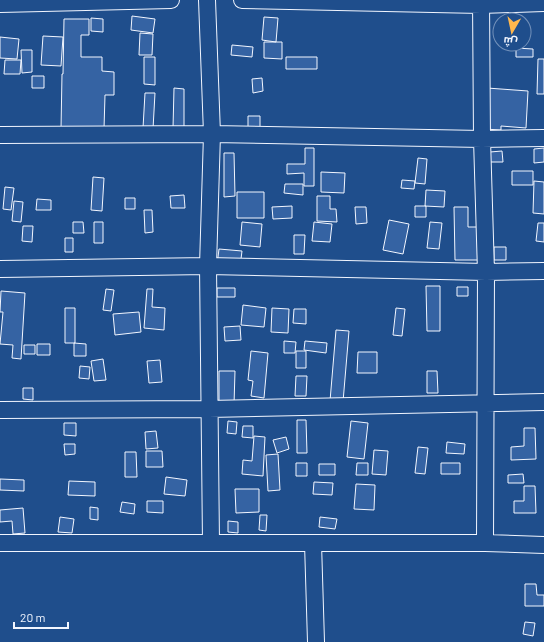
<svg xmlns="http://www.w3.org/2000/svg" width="544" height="642" font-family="Barlow,Cairo,sans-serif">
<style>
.building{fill:#3563a3;stroke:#f2f6ff}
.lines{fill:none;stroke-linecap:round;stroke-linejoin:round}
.street-casing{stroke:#f2f6ff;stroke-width:18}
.street{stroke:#1f4e8c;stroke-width:16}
</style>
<rect width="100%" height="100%" fill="#1f4e8c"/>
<!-- building -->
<path class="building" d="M 132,16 L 155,19 L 153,33 L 131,30 Z
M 264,17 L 278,18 L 276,42 L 262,40 Z
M 91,18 L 103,19 L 103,32 L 91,31 Z
M 64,19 L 89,19 L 89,35 L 81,35 L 81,57 L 102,57 L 102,71 L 114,72 L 114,95 L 105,95 L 104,129 L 61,129 L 62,74 L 63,74 Z
M 140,33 L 153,34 L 152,55 L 139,55 Z
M 43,36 L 63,37 L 61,66 L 41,65 Z
M 0,37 L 19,39 L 17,59 L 0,58 Z
M 264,42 L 282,42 L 282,59 L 264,58 Z
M 232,45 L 253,47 L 252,57 L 231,55 Z
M 516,48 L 533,49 L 533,57 L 516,57 Z
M 21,50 L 32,50 L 32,72 L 22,73 Z
M 144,57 L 155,57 L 155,85 L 144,84 Z
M 286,57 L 317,57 L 317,69 L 286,69 Z
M 538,59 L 544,59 L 544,94 L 537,94 Z
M 5,60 L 21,60 L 20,74 L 4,74 Z
M 32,76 L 44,76 L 44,88 L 32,88 Z
M 262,78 L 263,91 L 253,93 L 252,79 Z
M 174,88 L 184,89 L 184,128 L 173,128 Z
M 487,88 L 528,91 L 526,128 L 501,126 L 501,130 L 484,129 Z
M 145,93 L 155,93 L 153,129 L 143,128 Z
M 248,116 L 260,116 L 260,129 L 248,129 Z
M 305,148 L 314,148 L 314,186 L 304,186 L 304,173 L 287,174 L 287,164 L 305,164 Z
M 544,148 L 544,162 L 534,163 L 534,149 Z
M 502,151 L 503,162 L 490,162 L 490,152 Z
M 224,153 L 234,153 L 235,196 L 224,197 Z
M 418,158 L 427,159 L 425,184 L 415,183 Z
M 512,171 L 533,171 L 533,185 L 512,185 Z
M 321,172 L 345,173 L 344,193 L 321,192 Z
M 93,177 L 104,178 L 102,211 L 91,210 Z
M 402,180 L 415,181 L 414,189 L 401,188 Z
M 534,181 L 544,182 L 544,214 L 533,213 Z
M 285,184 L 303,184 L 303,195 L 284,193 Z
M 5,187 L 14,188 L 11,210 L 3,209 Z
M 426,190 L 445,191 L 444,207 L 425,206 Z
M 237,192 L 264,192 L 264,218 L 237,218 Z
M 184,195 L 185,208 L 171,208 L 170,196 Z
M 317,196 L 330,196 L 330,209 L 336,209 L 337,222 L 317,221 Z
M 125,198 L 135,198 L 135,209 L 125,209 Z
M 37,199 L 51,200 L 51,210 L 36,210 Z
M 14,201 L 23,202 L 21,222 L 12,221 Z
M 292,206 L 292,218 L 273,219 L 272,207 Z
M 415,206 L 426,206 L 426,217 L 415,217 Z
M 355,207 L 366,207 L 367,223 L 356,224 Z
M 454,207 L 468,207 L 468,227 L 477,227 L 478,260 L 455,260 Z
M 144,210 L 152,210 L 153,232 L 145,233 Z
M 389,220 L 409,224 L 403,254 L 383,250 Z
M 73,222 L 83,222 L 84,233 L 73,233 Z
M 94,222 L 103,222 L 103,243 L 94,243 Z
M 242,222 L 262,224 L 260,247 L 240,245 Z
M 314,222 L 332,224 L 330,242 L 312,241 Z
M 430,222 L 442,223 L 439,249 L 427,248 Z
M 538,223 L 544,223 L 544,242 L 536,241 Z
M 23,226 L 33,226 L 32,242 L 22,241 Z
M 294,235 L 305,235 L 304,254 L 294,254 Z
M 65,238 L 73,238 L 73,252 L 65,252 Z
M 494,247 L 506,247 L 506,260 L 494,260 Z
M 219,249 L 242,251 L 240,267 L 217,265 Z
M 426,286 L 440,286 L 440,331 L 427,331 Z
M 457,287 L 468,287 L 468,296 L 457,296 Z
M 217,288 L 235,288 L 235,297 L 217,297 Z
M 106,289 L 114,290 L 111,311 L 103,310 Z
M 147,289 L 153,289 L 152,307 L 165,308 L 164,330 L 144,328 Z
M 1,291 L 25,293 L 21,359 L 12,358 L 13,345 L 0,344 L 3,312 L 0,312 Z
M 243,305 L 266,308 L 264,327 L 241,325 Z
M 65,308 L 75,308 L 75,343 L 65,343 Z
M 272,308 L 289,309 L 288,333 L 271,332 Z
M 396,308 L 405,309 L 402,336 L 393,335 Z
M 294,309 L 306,309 L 306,324 L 293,323 Z
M 139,312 L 141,332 L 115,335 L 113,314 Z
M 240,326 L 241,340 L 225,341 L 224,327 Z
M 336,330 L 349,331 L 343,402 L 330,401 Z
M 284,341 L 296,342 L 295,353 L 284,353 Z
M 305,341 L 327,343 L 326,353 L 304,350 Z
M 74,343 L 86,344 L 86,356 L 74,356 Z
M 37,344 L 50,344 L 50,355 L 37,355 Z
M 24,345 L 35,345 L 35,354 L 24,354 Z
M 251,351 L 268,353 L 264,398 L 251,396 L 253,381 L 248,380 Z
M 296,351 L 306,351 L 306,368 L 296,368 Z
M 358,352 L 377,352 L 377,373 L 357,373 Z
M 103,359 L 106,380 L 94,381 L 91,361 Z
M 160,360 L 162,382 L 149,383 L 147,361 Z
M 80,366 L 90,367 L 89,379 L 79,378 Z
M 219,371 L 235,371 L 234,405 L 219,405 Z
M 427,371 L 437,371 L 438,393 L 427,393 Z
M 296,376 L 307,376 L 306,396 L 295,396 Z
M 23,388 L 33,388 L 33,400 L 23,399 Z
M 297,420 L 306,420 L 307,453 L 297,453 Z
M 228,421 L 237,422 L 236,434 L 227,433 Z
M 351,421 L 368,423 L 364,459 L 347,457 Z
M 64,423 L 76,423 L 76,436 L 64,435 Z
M 243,426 L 253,426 L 253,438 L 242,437 Z
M 524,428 L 535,428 L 536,459 L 511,460 L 511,447 L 524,446 Z
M 156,431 L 158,448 L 146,449 L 145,432 Z
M 254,436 L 265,437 L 263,476 L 242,474 L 243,460 L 252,461 Z
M 286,437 L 289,449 L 277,453 L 273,440 Z
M 447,442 L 465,444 L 464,454 L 446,453 Z
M 64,444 L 75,444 L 75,454 L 65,455 Z
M 418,447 L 428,448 L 425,474 L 415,473 Z
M 374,450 L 388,451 L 386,475 L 372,474 Z
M 146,451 L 162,451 L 163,467 L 146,467 Z
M 125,452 L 136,452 L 137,477 L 125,477 Z
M 278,454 L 280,490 L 268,491 L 266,455 Z
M 296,463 L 307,463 L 307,476 L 296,476 Z
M 357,463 L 368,463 L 368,475 L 356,475 Z
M 441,463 L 460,463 L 460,474 L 441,474 Z
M 319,464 L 335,464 L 335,475 L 319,475 Z
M 523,474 L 524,483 L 508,483 L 508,475 Z
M 166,477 L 187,480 L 185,496 L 164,494 Z
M 0,479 L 24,480 L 24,491 L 0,490 Z
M 69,481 L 95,482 L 95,496 L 68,495 Z
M 314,482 L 333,483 L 332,495 L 313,494 Z
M 356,484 L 375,485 L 374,510 L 354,509 Z
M 524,486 L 535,486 L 536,513 L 514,513 L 514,501 L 524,501 Z
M 235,489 L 259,489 L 259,512 L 236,513 Z
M 147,501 L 163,501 L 163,513 L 147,512 Z
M 122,502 L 135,504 L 134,514 L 120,512 Z
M 90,507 L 98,508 L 98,520 L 90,519 Z
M 23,508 L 25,533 L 13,534 L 12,521 L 0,522 L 0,510 Z
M 260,515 L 267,515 L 266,531 L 259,530 Z
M 60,517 L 74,519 L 72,533 L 58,532 Z
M 320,517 L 337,519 L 335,529 L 319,527 Z
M 228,521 L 238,522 L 238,533 L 228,532 Z
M 525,584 L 536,584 L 537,595 L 544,595 L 544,606 L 525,606 Z
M 525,622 L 535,623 L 533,636 L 523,634 Z"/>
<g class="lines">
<!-- street casing -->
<g class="street-casing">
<path id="street" d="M 207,0 L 212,134 L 208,266 L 211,543
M 242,0 L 481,5 L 544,3
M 481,0 L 482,139 L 486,272 L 485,543
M 0,4 L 171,0
M 0,135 L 212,134 L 482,139 L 544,138
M 0,269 L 208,266 L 486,272 L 544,271
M 0,410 L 209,409 L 544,402
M 0,543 L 485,543 L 544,545
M 313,543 L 316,642"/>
</g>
<!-- street -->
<use href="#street" class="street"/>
</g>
<!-- north arrow -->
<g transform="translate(512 32) rotate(189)"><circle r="19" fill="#1f4e8c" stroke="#7391ba"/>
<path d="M0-3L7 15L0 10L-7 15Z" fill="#ffb74d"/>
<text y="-6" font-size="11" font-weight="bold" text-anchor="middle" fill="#f2f6ff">ش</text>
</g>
<!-- scale -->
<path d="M14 622v6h54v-6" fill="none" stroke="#f2f6ff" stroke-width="2"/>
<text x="20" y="622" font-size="12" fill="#f2f6ff" stroke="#1f4e8c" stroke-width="3" paint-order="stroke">20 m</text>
</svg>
